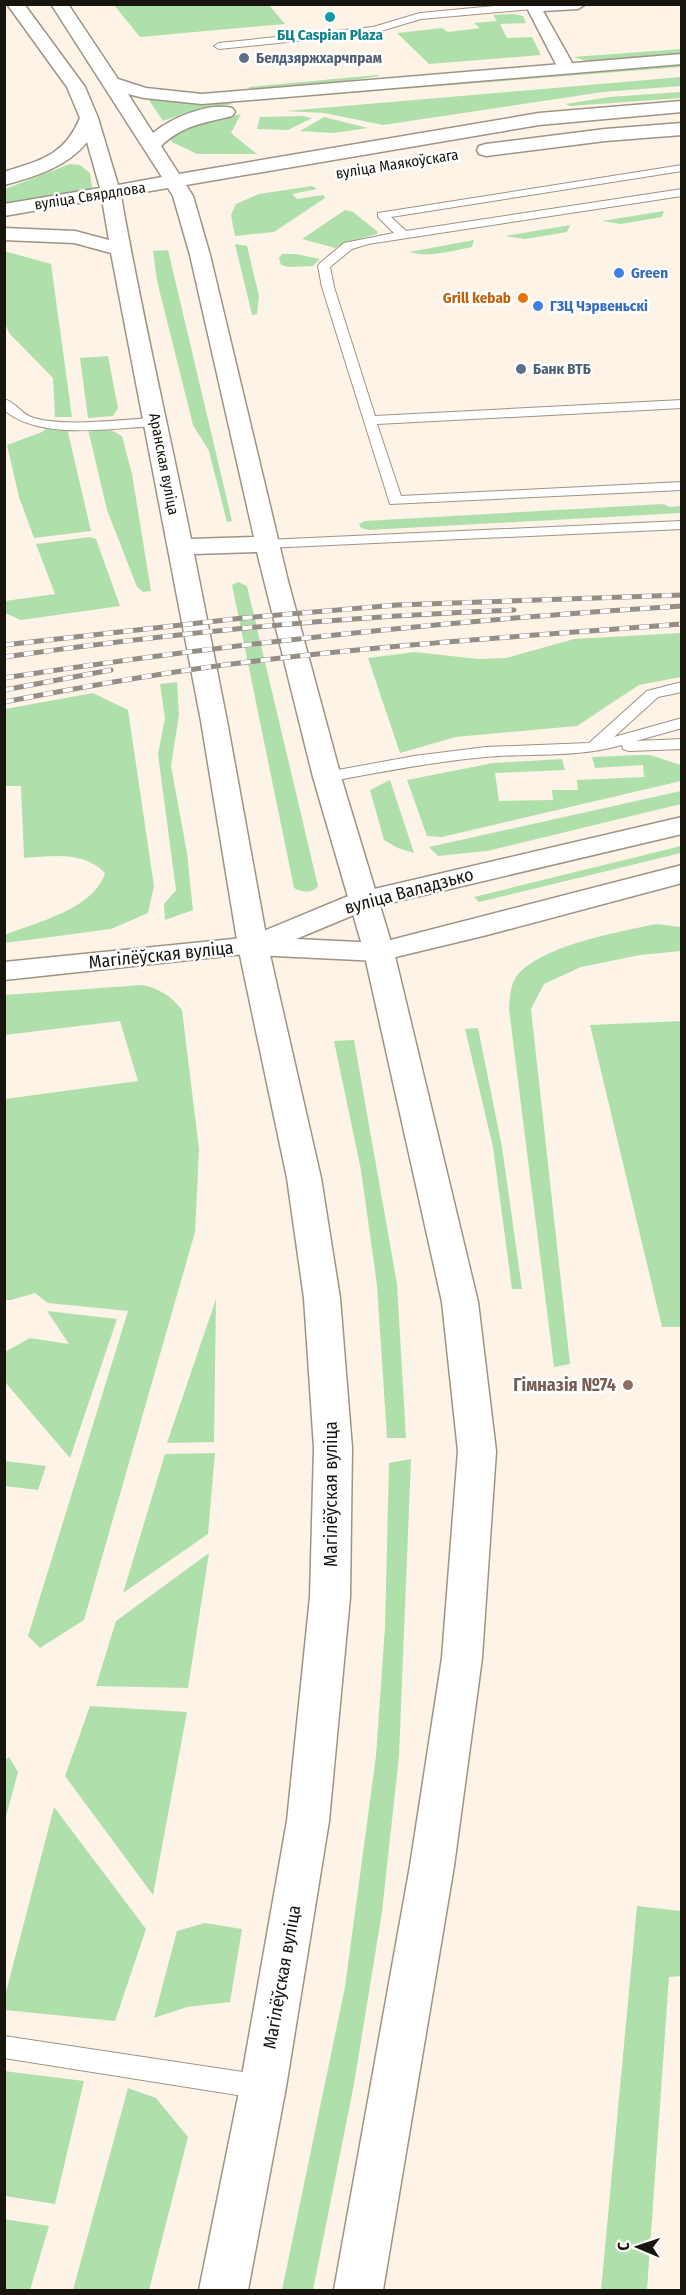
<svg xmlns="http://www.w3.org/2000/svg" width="686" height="2295" font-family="'Fira Sans Condensed',sans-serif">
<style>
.green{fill:#afe0ac}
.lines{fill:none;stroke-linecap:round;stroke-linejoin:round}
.lane-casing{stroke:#9f9385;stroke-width:2}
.street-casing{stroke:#9f9385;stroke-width:3}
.secondary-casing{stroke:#9f9385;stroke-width:3}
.primary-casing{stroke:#9f9385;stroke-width:3}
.lane{fill:#fff;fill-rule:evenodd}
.street{fill:#fff;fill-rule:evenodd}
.secondary{fill:#fff;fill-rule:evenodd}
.primary{fill:#fff;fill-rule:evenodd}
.rail-casing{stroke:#968e84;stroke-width:5}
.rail{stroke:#fff;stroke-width:4;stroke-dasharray:10;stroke-linecap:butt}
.culture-dot{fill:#0f9aa8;stroke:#fff;stroke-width:2}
.service-dot{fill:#5c6f8a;stroke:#fff;stroke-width:2}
.shop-dot{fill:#3f7fe0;stroke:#fff;stroke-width:2}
.food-dot{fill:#e8710a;stroke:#fff;stroke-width:2}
.education-dot{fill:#8d6e63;stroke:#fff;stroke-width:2}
.labels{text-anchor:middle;stroke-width:5;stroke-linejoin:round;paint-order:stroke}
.far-culture-label{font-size:15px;font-weight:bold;fill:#0d838f;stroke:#fff}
.far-service-label{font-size:15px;font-weight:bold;fill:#4e5e75;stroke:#fff;text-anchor:start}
.far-street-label{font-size:15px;fill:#18140e;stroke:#fff}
.far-shop-label{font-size:15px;font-weight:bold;fill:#366cbe;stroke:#fff;text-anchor:start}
.far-food-label{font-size:15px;font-weight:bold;fill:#c56008;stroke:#fff;text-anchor:end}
.street-label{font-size:18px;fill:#18140e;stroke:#fff}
.education-label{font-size:18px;font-weight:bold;fill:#785e54;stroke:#fff;text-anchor:end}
</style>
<rect width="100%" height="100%" fill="#fdf3e6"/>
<!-- green -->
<path class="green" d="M 114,5 L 269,5 L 285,24 L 140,37 Z
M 514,14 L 523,16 L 526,23 L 500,24 L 507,38 L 532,37 L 541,55 L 429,64 L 397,33 L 442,28 L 448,32 L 480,28 L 474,23 L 497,21 L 493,15 Z
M 681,49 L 681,53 L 587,61 L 573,57 Z
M 681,65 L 681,67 L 260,100 Z
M 377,75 L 380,76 L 317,85 L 250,90 L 249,87 Z
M 681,77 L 681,86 L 603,92 L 383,125 L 324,113 L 286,111 Z
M 681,92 L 681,98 L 570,106 L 566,104 L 609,97 Z
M 148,99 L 197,103 L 229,102 L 232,104 L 188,112 L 163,121 Z
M 241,114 L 231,133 L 257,154 L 197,154 L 172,142 L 170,138 L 204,122 Z
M 302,116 L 312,118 L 288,130 L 257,129 L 260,117 Z
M 324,117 L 368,128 L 334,133 L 300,131 Z
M 70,164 L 80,165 L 90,173 L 92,187 L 89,190 L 5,203 L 5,189 Z
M 312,186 L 317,189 L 292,194 L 297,199 L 323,195 L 325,198 L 274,232 L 235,236 L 231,215 L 236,204 L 259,194 Z
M 345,210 L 353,212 L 378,232 L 377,234 L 347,242 L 335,248 L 302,239 Z
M 664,211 L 662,217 L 621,224 L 602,221 Z
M 570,225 L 567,232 L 525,239 L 505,236 Z
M 474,240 L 472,247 C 451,251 430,258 409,252 Z
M 235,244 L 247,246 L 259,296 L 257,314 L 252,315 Z
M 168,250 L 232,521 L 227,522 L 209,451 L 193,425 L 157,281 L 153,251 Z
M 4,251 L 51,264 L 72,417 L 55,417 L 53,378 L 9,333 L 5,323 Z
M 282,254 L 296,254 L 320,259 L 313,266 L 289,267 L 281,265 L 279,258 Z
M 108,356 L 118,408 L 113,416 L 88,418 L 80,358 Z
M 47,427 L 67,428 L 91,531 L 34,538 L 19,497 L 7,445 L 42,432 Z
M 88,429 L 111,430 L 122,436 L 132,474 L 151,591 L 143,592 L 137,587 L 107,510 Z
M 663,504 L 670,507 L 681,506 L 681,513 L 369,530 L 361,528 L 359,524 L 365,521 Z
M 90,537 L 96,539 L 120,606 L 21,620 L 5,613 L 5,601 L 55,594 L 36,544 Z
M 238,582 L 247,586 L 318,886 C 313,894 301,892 294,888 L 232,585 Z
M 681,633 L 681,677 L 639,685 L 577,726 L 456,737 L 400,753 L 368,658 L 415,652 L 478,659 L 506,658 L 574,639 Z
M 177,682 L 179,715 L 171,766 L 187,853 L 193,910 L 165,920 L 164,904 L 176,890 L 158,754 L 165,718 L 160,684 Z
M 93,693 L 128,710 L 154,886 L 148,913 L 111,929 L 5,943 L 5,935 C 37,922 94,909 105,873 C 84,851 52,856 24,858 L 21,786 L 5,786 L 5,709 Z
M 640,755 L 650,755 L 681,765 L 681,781 L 442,837 L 427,836 L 407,780 L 493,763 L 562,759 L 565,770 L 495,773 L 499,801 L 553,800 L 552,790 L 578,790 L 577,780 L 644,777 L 643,765 L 595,768 L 592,757 Z
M 390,780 L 414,853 L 398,848 L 384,840 L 370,790 Z
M 681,791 L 681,804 L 487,851 L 438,856 L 429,847 Z
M 681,846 L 681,853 L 479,902 L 474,897 Z
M 656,924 L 681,927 L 681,951 L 640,955 L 581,967 L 544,984 L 531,1009 L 570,1364 L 554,1367 L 509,1009 C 510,996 510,981 521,971 C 550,944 618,932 656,924 Z
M 142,985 C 160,989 170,995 182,1010 L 199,1149 L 195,1232 L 84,1620 L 40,1648 L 28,1636 L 128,1311 L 48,1303 L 35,1293 L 11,1300 L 5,1300 L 5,1099 L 138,1081 L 120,1021 L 5,1035 L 5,995 Z
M 681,1021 L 681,1327 L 662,1327 L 590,1025 Z
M 478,1028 L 502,1147 L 522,1289 L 512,1289 L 493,1147 L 465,1029 Z
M 354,1040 L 397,1284 L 406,1438 L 387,1438 L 377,1285 L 361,1170 L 334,1041 Z
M 216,1299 L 214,1442 L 167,1443 Z
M 47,1311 L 117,1319 L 70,1458 L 5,1382 L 5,1352 L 30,1338 L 69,1344 Z
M 215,1453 L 208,1534 L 123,1593 L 165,1454 Z
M 411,1459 L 399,1756 L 382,1912 L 354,2084 L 313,2290 L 282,2290 L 345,1987 L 376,1756 L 385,1627 L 389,1463 Z
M 5,1461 L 46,1466 L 38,1490 L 5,1486 Z
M 209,1553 L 188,1688 L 96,1686 L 116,1621 Z
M 90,1706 L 187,1712 L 153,1895 L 65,1776 Z
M 9,1757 L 18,1772 L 5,1820 L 5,1760 Z
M 54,1807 L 146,1929 L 115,2021 L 5,2010 L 5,1996 Z
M 637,1906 L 681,1911 L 681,1976 L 669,1977 L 647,2290 L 601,2290 Z
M 205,1923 L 242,1929 L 230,2002 L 187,2007 L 154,2018 L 177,1931 Z
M 4,2071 L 84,2081 L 55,2204 L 5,2196 Z
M 128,2088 L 156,2098 L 188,2137 L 149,2290 L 73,2290 Z
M 4,2219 L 49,2226 L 30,2290 L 5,2290 Z"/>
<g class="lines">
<!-- lane casing -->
<g class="lane-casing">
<path id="lane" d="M 515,4 L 537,6 L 532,9 L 421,19 L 374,33 L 219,49 L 214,46 L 219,43 L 373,27 L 420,13 Z
M 682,165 L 682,171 L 391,217 L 406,231 L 682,189 L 682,196 L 368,244 L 352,249 L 330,267 L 334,287 L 375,416 L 682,400 L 682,408 L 377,424 L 401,496 L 682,482 L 682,490 L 390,504 L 322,287 L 318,266 L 320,263 L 344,243 L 394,233 L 378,217 L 378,213 Z
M 4,399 C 15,402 21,413 31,417 C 61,428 123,419 156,418 L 163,422 L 156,426 C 112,428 40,441 4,410 Z
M 682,521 L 682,529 L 266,548 L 259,544 L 266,540 Z
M 682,682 L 682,692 L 658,697 L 614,737 L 682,718 L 682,728 L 636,741 L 682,739 L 682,749 L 629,751 L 623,749 L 622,745 C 577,758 531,753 485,757 C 432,762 380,772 327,782 L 319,777 L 327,772 L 414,756 L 486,747 L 589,743 L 647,691 Z
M 4,2036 L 263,2075 L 273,2079 L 277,2087 L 273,2095 L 263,2099 L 4,2058 Z"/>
</g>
<!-- street casing -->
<g class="street-casing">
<path id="street" d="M 525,4 L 586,4 L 578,9 L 543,11 L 575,68 L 572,72 L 560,72 Z
M 253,937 L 264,940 L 268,946 L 264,952 L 4,980 L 4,962 Z"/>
</g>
<!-- secondary casing -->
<g class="secondary-casing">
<path id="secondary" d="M 682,817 L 682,834 L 373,907 L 296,939 L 379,943 L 682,865 L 682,883 L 487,935 L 379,961 L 253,955 L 242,952 L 238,946 L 242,940 L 353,894 Z"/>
</g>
<!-- primary casing -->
<g class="primary-casing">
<path id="primary" d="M 7,4 L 24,4 L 85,87 L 98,118 L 118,185 L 162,177 L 51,4 L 68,4 L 118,79 L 146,88 L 202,94 L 682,54 L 682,64 L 202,104 L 144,98 L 128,94 L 153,133 C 171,118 209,102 232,108 L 235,112 L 232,116 C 205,123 182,125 161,146 L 179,174 L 539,113 L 682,101 L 682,112 L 539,125 L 186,185 L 193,196 L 210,255 L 288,581 L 341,777 L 394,952 L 478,1302 L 496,1451 L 482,1658 L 454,1866 L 383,2290 L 334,2290 L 410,1866 L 442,1658 L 458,1451 L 442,1302 L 364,952 L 313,777 L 257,552 L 194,554 L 227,721 L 268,946 L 321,1178 L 340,1298 L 352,1448 L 350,1597 L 329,1821 L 286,2087 L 248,2290 L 199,2290 L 240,2087 L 287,1821 L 310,1597 L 314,1448 L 304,1298 L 287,1178 L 238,946 L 201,721 L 111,253 L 74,243 L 4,240 L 4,228 L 75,231 L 109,240 L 102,199 L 4,216 L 4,204 L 100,188 L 87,142 C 67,167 34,177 4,185 L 4,172 C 41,160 64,156 80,118 L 67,87 ZM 168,188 L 173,196 L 190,255 L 254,537 L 191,539 C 168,425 141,311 121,196 Z
M 682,123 L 682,135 L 605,141 L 486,156 L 479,154 L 477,150 L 479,146 L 486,144 L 605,129 Z"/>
</g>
<!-- lane -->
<use href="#lane" class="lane"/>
<!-- street -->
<use href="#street" class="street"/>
<!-- secondary -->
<use href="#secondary" class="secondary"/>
<!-- primary -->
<use href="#primary" class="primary"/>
<!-- rail casing -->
<g class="rail-casing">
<path id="rail" d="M 4,645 L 243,618 L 397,605 L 682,595
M 4,657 C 173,633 343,616 514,610
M 4,678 C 229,643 455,620 682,606
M 4,690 L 111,670
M 4,702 C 87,686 171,671 256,661 C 397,644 540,635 682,624"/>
</g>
<!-- rail -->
<use href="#rail" class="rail"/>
</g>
<!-- markers -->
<circle class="culture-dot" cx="330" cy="17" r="6"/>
<g class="service-dot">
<circle cx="244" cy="58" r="6"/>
<circle cx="521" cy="369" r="6"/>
</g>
<g class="shop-dot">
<circle cx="619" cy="273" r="6"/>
<circle cx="538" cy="306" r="6"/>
</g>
<circle class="food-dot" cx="523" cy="298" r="6"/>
<circle class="education-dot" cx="628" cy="1385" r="6"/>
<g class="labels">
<!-- far-culture labels -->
<g class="far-culture-label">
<text x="330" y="40">БЦ Caspian Plaza</text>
</g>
<!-- far-service labels -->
<g class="far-service-label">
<text x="256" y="63">Белдзяржхарчпрам</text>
<text x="533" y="374">Банк ВТБ</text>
</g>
<!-- far-street labels -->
<g class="far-street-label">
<text transform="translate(397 164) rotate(-9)" y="5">вуліца Маякоўскага</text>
<text transform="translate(90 196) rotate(-9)" y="5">вуліца Свярдлова</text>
<text transform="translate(164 464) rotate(79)" y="5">Аранская вуліца</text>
</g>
<!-- far-shop labels -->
<g class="far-shop-label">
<text x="631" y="278">Green</text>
<text x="550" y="311">ГЗЦ Чэрвеньскі</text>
</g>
<!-- far-food labels -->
<g class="far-food-label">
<text x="511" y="303">Grill kebab</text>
</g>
<!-- street labels -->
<g class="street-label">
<text transform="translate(409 891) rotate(-15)" y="6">вуліца Валадзько</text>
<text transform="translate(161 955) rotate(-6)" y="6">Магілёўская вуліца</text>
<text transform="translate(331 1494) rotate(-90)" y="6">Магілёўская вуліца</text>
<text transform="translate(282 1977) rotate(-80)" y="6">Магілёўская вуліца</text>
</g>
<!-- education labels -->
<g class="education-label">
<text x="616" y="1391">Гімназія №74</text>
</g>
</g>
<!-- border -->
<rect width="686" height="2295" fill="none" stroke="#18140e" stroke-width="12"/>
<!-- north arrow -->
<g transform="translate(638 2247) rotate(272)" stroke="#ffffff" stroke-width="4.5" paint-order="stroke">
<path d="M0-4.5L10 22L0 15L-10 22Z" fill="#18140e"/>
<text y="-9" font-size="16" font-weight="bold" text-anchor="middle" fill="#18140e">С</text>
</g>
</svg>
